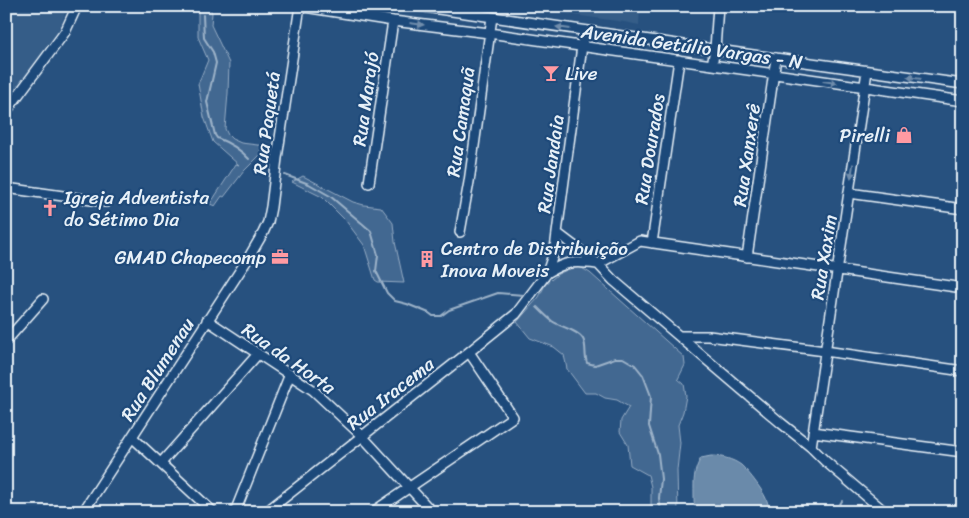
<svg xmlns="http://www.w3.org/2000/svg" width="969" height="518" font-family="Sriracha,sans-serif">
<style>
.built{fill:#355d88}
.green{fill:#436891;stroke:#96acc4}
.water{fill:#6b8aaa;stroke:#9db3c9}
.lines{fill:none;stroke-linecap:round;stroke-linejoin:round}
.stream{stroke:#9db3c9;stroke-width:2}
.minor-casing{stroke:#e8f1f8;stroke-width:12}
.minor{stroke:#1f4a7a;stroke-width:9}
.oneway{fill:#6f8dac}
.labels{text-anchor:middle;stroke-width:4.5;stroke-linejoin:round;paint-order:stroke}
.street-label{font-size:19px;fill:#e8f1f8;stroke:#1f4a7a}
.poi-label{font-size:19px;fill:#e8f1f8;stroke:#1f4a7a;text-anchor:start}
</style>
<rect width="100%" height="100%" fill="#27517f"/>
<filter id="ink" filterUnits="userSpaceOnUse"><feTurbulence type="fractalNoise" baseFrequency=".02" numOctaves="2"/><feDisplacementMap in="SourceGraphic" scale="10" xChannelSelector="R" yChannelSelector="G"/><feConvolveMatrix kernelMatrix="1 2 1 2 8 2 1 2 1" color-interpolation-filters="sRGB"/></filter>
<g filter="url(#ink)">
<!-- built -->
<path class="built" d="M 6,6 L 67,6 L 61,26 L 6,104 Z
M 510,6 L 640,6 L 639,25 L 624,22 Z"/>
<!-- green -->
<path class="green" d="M 204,6 L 209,6 L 212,13 L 211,25 L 229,63 L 228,93 L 225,129 L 228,135 L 232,139 L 241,143 L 266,146 L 261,154 L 244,171 L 224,197 L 222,196 L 215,206 L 210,204 L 236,164 L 239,165 L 213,142 L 204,117 L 198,84 L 208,60 L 198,37 L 198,9 Z
M 303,176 L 353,202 L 364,205 L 381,207 L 393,223 L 395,242 L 404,283 L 378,282 L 375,280 L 364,245 L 346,221 L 322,197 L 292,182 Z
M 580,267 L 590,273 L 684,357 L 685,365 L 678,379 L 684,384 L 686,396 L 683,412 L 678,425 L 680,443 L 677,470 L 678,512 L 651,512 L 651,487 L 648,475 L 630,465 L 628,445 L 620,432 L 621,420 L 629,407 L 617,400 L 605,398 L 596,393 L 585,393 L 567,369 L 564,355 L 554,347 L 530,338 L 517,322 L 539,297 L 545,285 L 558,274 L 569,269 Z"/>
<!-- water -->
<path class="water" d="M 711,456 C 721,456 733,459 741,465 C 749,472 766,494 768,504 C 769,507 768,509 767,512 L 697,512 C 694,506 694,502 694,495 C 694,480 693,472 701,458 Z"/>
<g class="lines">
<!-- stream -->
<path class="stream" d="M 203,15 L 204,38 L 213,52 L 216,63 L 207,102 L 215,135 L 217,138 C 230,143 240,149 249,159
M 285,175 L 309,184 L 330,196 L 371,231 L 378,255 L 376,271 L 387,293 L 395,301 L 407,304 L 429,313 L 433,316 L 441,316 L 449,310 L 498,293 L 524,295
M 537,307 C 542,312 547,317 552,321 C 560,327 578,330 583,339 C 587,346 584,355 587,363 L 595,365 L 615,358 L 623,358 L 635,365 L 643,375 L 651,396 L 649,426 L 658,454 L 661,479 L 659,498 L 661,512
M 835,512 L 842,501"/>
<!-- minor casing -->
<g class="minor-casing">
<path id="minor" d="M 298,6 L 393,21 L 489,33 L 963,101
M 418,6 L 718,50 L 963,84
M 712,65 L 715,49 L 718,6
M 6,112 L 19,94 L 65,32 L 77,6
M 369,183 L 393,21
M 6,188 L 106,202
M 849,193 L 963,209
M 460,232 L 469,182 L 492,17
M 557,233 L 598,264 L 613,280 L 781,423 L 811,447 L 825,461 L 885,512
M 652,243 L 679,60
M 747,257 L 776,58
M 598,264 L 640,241 L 963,288
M 547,273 C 566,261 575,261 597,264
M 207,320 L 313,390 L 362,436 L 432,512
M 679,336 L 709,336 L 825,351 L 963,371
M 6,341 L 43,299
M 813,432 L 963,452
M 132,437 L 213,512
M 811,447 L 867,71
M 161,463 L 258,354
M 83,512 L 195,340 L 249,257 L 263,233 L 268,222 L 271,207 L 277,158 L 300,6
M 235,512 L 290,374
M 266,512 L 469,352 L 516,314 L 547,273 L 555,249 L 557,233 L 584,31
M 373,512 L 513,417 L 469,352"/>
</g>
<!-- minor -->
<use href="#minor" class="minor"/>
</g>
<!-- one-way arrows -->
<defs><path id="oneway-solid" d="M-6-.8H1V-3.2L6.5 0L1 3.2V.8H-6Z" transform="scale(1.25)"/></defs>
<g class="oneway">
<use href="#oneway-solid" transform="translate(417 24) rotate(7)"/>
<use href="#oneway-solid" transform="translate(563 28) rotate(-172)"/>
<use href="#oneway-solid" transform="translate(914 78) rotate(-172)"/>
<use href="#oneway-solid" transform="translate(830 82) rotate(8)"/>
<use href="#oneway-solid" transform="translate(852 171) rotate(99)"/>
</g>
</g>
<!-- icons -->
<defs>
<g id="bar-bare" transform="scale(1.35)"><path d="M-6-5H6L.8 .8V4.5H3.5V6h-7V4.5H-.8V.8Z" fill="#ff9aa2" stroke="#1f4a7a" stroke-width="2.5" paint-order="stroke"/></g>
<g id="shop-bare" transform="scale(1.35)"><path d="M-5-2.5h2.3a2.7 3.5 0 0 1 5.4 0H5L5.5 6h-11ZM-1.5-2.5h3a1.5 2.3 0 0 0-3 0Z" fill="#ff9aa2" stroke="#1f4a7a" stroke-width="2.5" paint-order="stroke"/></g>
<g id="church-bare" transform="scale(1.35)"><path d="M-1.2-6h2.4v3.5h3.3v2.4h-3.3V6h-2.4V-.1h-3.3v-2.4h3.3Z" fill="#ff9aa2" stroke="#1f4a7a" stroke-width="2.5" paint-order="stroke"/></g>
<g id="office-bare" transform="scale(1.35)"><path d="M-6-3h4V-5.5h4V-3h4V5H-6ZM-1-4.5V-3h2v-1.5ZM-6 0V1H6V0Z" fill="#ff9aa2" stroke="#1f4a7a" stroke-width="2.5" paint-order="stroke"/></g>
<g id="building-bare" transform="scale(1.35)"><path d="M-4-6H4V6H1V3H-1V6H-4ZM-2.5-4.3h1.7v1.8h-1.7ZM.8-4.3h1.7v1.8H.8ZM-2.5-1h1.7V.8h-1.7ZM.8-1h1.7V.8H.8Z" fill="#ff9aa2" stroke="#1f4a7a" stroke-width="2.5" paint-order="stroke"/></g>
</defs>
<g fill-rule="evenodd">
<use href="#bar-bare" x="551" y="73"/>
<use href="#shop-bare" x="904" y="135"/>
<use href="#church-bare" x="50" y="208"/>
<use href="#office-bare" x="280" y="257"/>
<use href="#building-bare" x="427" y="259"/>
</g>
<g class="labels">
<!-- street labels -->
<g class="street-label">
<text transform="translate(692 46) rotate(8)" y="7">Avenida Getúlio Vargas - N</text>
<text transform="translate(365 99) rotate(-82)" y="7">Rua Marajó</text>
<text transform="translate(460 122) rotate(-82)" y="7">Rua Camaquã</text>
<text transform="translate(266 123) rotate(-82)" y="7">Rua Paquetá</text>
<text transform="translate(649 149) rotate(-81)" y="7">Rua Dourados</text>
<text transform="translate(746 155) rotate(-82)" y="7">Rua Xanxerê</text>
<text transform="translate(550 164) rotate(-82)" y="7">Rua Jandaia</text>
<text transform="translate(823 257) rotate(-81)" y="7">Rua Xaxim</text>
<text transform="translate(289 358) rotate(35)" y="7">Rua da Horta</text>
<text transform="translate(157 369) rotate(-57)" y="7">Rua Blumenau</text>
<text transform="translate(390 393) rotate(-38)" y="7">Rua Iracema</text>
</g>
<!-- poi labels -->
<g class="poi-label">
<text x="565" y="80">Live</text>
<text x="890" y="142" text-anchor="end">Pirelli</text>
<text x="64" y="204">Igreja Adventista<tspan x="64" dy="22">do Sétimo Dia</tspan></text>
<text x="441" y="255">Centro de Distribuição<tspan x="441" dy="22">Inova Moveis</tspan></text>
<text x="266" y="264" text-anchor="end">GMAD Chapecomp</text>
</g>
</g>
<!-- margin -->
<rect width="969" height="518" fill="none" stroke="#1f4a7a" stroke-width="25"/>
<rect x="12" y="12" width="944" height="493" fill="none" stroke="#e8f1f8" stroke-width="2" filter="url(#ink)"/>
</svg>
